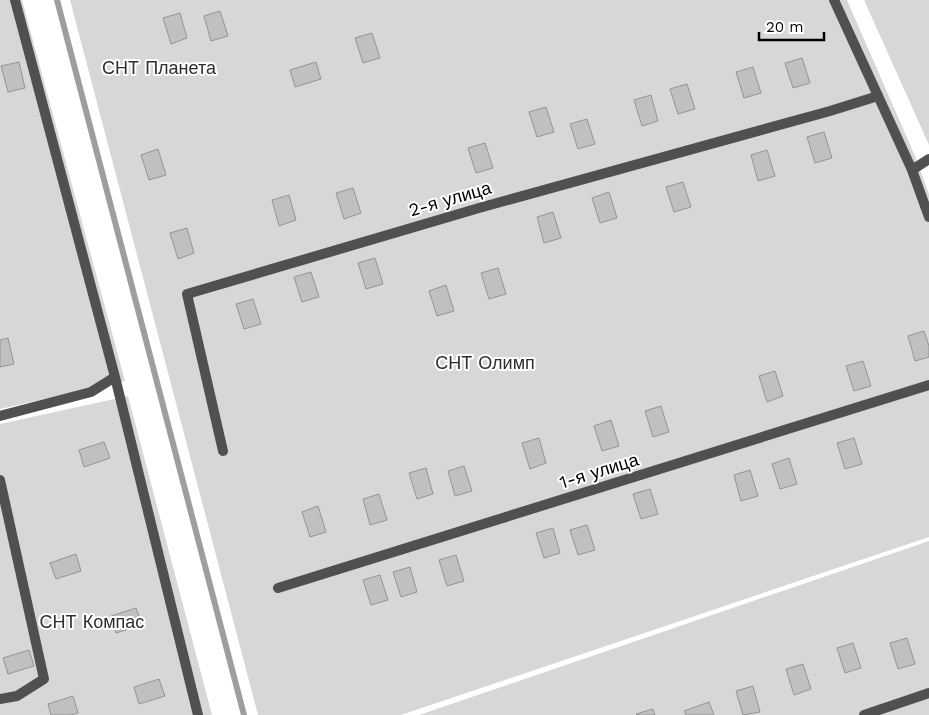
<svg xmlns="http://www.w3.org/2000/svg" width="929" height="715" font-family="'Work Sans',sans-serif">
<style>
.green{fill:#d7d7d7}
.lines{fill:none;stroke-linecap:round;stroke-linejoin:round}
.stream{stroke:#9e9e9e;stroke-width:6}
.building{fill:#c0c0c0;stroke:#949494}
.lane{stroke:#505050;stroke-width:10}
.street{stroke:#505050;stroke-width:10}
.labels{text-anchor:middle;stroke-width:4;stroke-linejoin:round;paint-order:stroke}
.park-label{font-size:18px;fill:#2e2e2e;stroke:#fff}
.street-label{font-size:18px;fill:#000;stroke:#fff}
</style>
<rect width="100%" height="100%" fill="#fff"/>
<!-- green -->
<path class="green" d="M 0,0 L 22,0 L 125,381 L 0,409 Z
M 70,0 L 847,0 L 915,156 L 929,194 L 929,537 L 401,715 L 258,715 Z
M 864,0 L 929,0 L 929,145 L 925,136 Z
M 128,396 L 212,715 L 0,715 L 0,424 Z
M 929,541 L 929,715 L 419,715 Z"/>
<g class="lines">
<!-- stream -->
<path class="stream" d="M 57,0 L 244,715"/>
</g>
<!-- building -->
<path class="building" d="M 220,11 L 228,36 L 211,41 L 204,16 Z
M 180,13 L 187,38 L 171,44 L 163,18 Z
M 372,33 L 380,58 L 363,63 L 355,38 Z
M 802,58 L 810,83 L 793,88 L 785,63 Z
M 19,62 L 25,88 L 8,92 L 1,66 Z
M 316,62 L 321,79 L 295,87 L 290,70 Z
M 753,67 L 761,93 L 744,98 L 736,72 Z
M 687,84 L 695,109 L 678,114 L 670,89 Z
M 651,95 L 658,121 L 642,126 L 634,100 Z
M 546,107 L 554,132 L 537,137 L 529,112 Z
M 587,119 L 595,144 L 578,149 L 570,124 Z
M 824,132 L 832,158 L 815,163 L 807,137 Z
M 485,143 L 493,168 L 476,173 L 468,148 Z
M 158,149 L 166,175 L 149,180 L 141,155 Z
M 767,150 L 775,176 L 758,181 L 751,155 Z
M 683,182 L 691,207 L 674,212 L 666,187 Z
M 353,188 L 361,213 L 344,219 L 336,193 Z
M 609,192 L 617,218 L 600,223 L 592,198 Z
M 289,195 L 296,220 L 279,226 L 272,200 Z
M 553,212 L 561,238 L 544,243 L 537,217 Z
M 187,228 L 194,253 L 178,259 L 170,233 Z
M 375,258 L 383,284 L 366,289 L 358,263 Z
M 498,268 L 506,294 L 489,299 L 481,273 Z
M 311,272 L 319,297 L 302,302 L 294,277 Z
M 446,285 L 454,311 L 437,316 L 429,291 Z
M 253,299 L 261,324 L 244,329 L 236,304 Z
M 924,331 L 929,346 L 929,357 L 915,361 L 908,336 Z
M 8,338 L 14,364 L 0,367 L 0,340 Z
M 863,361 L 871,386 L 854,391 L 846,366 Z
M 775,371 L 783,396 L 767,402 L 759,376 Z
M 661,406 L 669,432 L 653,437 L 645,411 Z
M 611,420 L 619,446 L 602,451 L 594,426 Z
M 539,438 L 546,463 L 530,469 L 522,443 Z
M 854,438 L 862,464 L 845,469 L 837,443 Z
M 104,442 L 110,458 L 84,467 L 79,450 Z
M 789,458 L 797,484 L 780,489 L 772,464 Z
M 464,466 L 472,491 L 455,496 L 448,471 Z
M 426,468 L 433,494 L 417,499 L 409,473 Z
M 750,470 L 758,496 L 741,501 L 734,475 Z
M 650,489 L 658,514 L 641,519 L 633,494 Z
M 379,494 L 387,520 L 370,525 L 363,499 Z
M 318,506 L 326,532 L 310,537 L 302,512 Z
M 587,525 L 595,550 L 578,555 L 570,530 Z
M 553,528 L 560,553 L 544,558 L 536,533 Z
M 76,554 L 81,571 L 56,579 L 50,563 Z
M 456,555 L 464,581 L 447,586 L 439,560 Z
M 410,567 L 417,592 L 401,597 L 393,572 Z
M 380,575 L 388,600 L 371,605 L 363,580 Z
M 136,608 L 142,625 L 116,633 L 111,616 Z
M 907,638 L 915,664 L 898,669 L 890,643 Z
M 853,643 L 861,668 L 845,673 L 837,648 Z
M 29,650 L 34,666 L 8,674 L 3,658 Z
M 803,664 L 811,689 L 794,695 L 786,669 Z
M 159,679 L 165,696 L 139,704 L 134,687 Z
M 753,686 L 760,712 L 743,715 L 736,691 Z
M 73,696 L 78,713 L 71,715 L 51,715 L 48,704 Z
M 709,702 L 714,715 L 686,715 L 684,711 Z
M 653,709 L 655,715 L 637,715 L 636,714 Z"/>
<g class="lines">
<!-- lane -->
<path class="lane" d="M 223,451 L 187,294 L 479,208 L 830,111 L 878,96
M 0,480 L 44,679 L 17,696 L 0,699
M 278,588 L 929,385
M 864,715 L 929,693"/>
<!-- street -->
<path class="street" d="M 15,0 L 115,377 L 198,715
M 834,0 L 912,170 L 929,217
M 912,170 L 929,159
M 0,416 L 91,392 L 115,377"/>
</g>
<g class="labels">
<!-- park labels -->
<g class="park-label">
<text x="159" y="74">СНТ Планета</text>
<text x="485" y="369">СНТ Олимп</text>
<text x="92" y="628">СНТ Компас</text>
</g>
<!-- street labels -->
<g class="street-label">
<text transform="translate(450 199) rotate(-16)" y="6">2-я улица</text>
<text transform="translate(599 471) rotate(-17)" y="6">1-я улица</text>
</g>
</g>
<!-- scale -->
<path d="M759 32v8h65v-8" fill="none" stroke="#000000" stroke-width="2.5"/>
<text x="766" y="32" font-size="15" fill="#000000" stroke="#ffffff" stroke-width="4" paint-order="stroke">20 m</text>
</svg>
